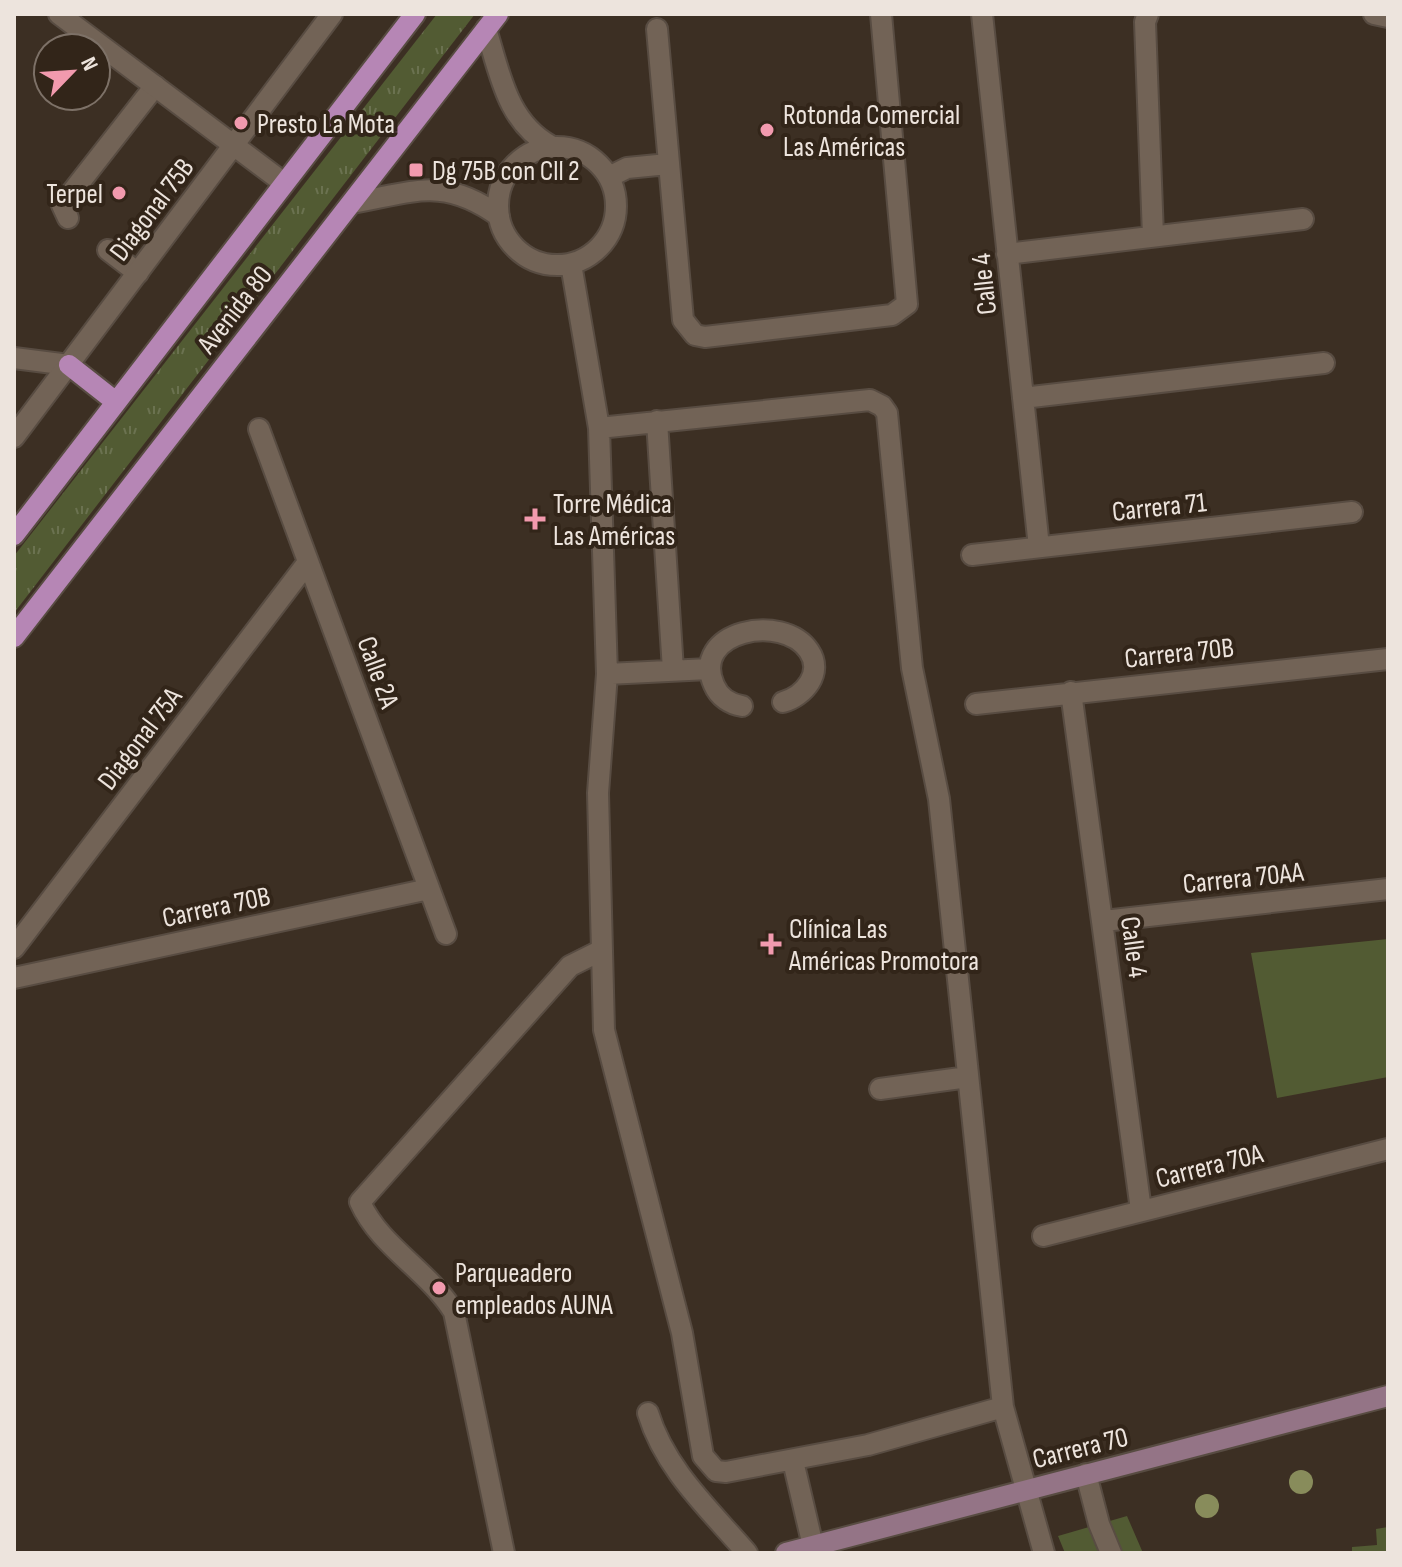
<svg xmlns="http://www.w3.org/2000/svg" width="1402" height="1567" font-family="'Sofia Sans Condensed',sans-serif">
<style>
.grass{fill:url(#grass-tufts)}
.park{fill:#525b33}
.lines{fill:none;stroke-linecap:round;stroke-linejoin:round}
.service-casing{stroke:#584c42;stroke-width:24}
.minor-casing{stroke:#584c42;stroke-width:24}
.secondary-casing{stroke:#584c42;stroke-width:24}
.primary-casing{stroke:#584c42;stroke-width:24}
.service{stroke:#726356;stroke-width:20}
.minor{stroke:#726356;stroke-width:20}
.secondary{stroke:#947486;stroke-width:20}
.primary{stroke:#b686b5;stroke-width:20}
.tree{fill:#888c5b}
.poi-dot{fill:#f29aae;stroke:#322519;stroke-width:3}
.labels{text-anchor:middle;stroke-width:8;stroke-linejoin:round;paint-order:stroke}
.poi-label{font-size:28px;fill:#ede4dd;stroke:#322519;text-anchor:start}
.street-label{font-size:28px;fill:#ede4dd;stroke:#322519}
</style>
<defs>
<pattern id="grass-tufts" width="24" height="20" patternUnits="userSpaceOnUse" patternTransform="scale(2)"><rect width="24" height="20" fill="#525b33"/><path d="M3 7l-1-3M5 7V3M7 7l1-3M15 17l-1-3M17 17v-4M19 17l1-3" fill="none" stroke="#6b7250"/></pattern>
</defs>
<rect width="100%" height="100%" fill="#3c2f23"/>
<!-- grass -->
<path class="grass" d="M 437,14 L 475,14 L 14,613 L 14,556 Z"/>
<!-- park -->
<path class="park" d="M 1388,939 L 1388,1077 L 1277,1098 L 1251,953 Z
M 1127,1516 L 1143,1553 L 1065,1553 L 1058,1536 Z
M 1388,1527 L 1388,1553 L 1352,1553 L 1352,1547 L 1377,1545 L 1376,1529 Z"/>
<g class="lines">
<!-- service casing -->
<g class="service-casing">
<path id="service" d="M 486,29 C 500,74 507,122 551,146
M 657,29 L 683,320 L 695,335 L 705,337 L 892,315 L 907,304 L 881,14
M498 206a59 59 0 1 1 118 0a59 59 0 1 1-118 0Z
M 609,177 L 627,168 L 668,164
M 352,203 C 414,192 443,176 499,216
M 68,218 L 62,205 L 155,86
M 108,250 L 138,273
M 571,264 L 599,428 L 607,674 L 598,793 L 604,1030 L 682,1333 L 703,1456 L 716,1471 L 726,1472 L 868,1445 L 1003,1407
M 14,358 L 69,365
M 657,421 L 673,670
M 599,428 L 870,400 L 882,406 L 887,413 L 912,668 L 939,799 L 1003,1407 L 1044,1553
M 259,429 L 446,934
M 607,674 L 709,669
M 742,706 C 730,704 719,697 714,685 C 690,631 783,612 809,651 C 824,673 804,696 783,702
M 14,948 L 308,562
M 14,978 L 429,889
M 880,1089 L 968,1077
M 648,1413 C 665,1469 709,1509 747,1553
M 793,1461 L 813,1546
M 1086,1474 L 1099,1524 L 1111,1553
M 504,1553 L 454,1312 C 428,1270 380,1247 360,1202 L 570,966 L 600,951"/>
</g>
<!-- minor casing -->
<g class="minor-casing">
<path id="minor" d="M 59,14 L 284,183
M 982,14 L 1039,547
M 1148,14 L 1145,22 L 1153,236
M 1374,14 L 1388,17
M 1007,254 L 1303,219
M 1023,398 L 1324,363
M 14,437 L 332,14
M 972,555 L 1352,512
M 1071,692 L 1141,1210
M 976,704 L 1388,659
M 1104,921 L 1388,889
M 1043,1236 L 1388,1149"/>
</g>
<!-- secondary casing -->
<g class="secondary-casing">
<path id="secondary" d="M 786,1553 L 1388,1396"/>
</g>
<!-- primary casing -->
<g class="primary-casing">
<path id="primary" d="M 69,365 L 116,402
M 14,535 L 415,14
M 14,637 L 498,14"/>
</g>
<!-- service -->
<use href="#service" class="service"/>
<!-- minor -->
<use href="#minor" class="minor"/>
<!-- secondary -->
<use href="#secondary" class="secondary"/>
<!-- primary -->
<use href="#primary" class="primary"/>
</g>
<!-- trees -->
<g class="tree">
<circle cx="1301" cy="1482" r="12"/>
<circle cx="1207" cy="1506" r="12"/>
</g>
<!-- markers -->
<g class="poi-dot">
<circle cx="241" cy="123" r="8"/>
<circle cx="767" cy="130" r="8"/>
<rect x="408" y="162" width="16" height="16" rx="4"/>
<circle cx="119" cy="193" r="8"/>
<path d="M531 507h8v8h8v8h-8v8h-8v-8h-8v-8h8z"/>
<path d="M767 932h8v8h8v8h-8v8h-8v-8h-8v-8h8z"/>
<circle cx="439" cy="1288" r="8"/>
</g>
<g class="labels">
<!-- poi labels -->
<g class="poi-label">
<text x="783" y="124">Rotonda Comercial<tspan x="783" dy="32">Las Américas</tspan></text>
<text x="257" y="133">Presto La Mota</text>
<text x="432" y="180">Dg 75B con Cll 2</text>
<text x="103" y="203" text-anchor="end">Terpel</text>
<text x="553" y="513">Torre Médica<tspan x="553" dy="32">Las Américas</tspan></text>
<text x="789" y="938">Clínica Las<tspan x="789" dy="32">Américas Promotora</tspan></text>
<text x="455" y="1282">Parqueadero<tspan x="455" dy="32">empleados AUNA</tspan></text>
</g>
<!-- street labels -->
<g class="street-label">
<text transform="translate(151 209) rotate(-53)" y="10">Diagonal 75B</text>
<text transform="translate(983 284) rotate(-96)" y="10">Calle 4</text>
<text transform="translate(234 309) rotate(-52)" y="10">Avenida 80</text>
<text transform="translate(1159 506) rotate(-6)" y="10">Carrera 71</text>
<text transform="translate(1179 652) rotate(-6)" y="10">Carrera 70B</text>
<text transform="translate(379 672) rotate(70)" y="10">Calle 2A</text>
<text transform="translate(139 738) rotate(-53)" y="10">Diagonal 75A</text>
<text transform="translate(1243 877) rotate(-6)" y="10">Carrera 70AA</text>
<text transform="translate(216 906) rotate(-12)" y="10">Carrera 70B</text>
<text transform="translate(1135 947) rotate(82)" y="10">Calle 4</text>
<text transform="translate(1209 1165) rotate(-14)" y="10">Carrera 70A</text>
<text transform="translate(1080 1447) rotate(-14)" y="10">Carrera 70</text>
</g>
</g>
<!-- border -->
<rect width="1402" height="1567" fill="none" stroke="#ede4dd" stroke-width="32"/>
<!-- north arrow -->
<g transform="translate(72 72) rotate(65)"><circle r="38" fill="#322519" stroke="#7d7167" stroke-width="2"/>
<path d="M0-6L14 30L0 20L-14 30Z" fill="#f29aae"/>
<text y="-12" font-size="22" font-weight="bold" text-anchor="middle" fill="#ede4dd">N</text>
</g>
</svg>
